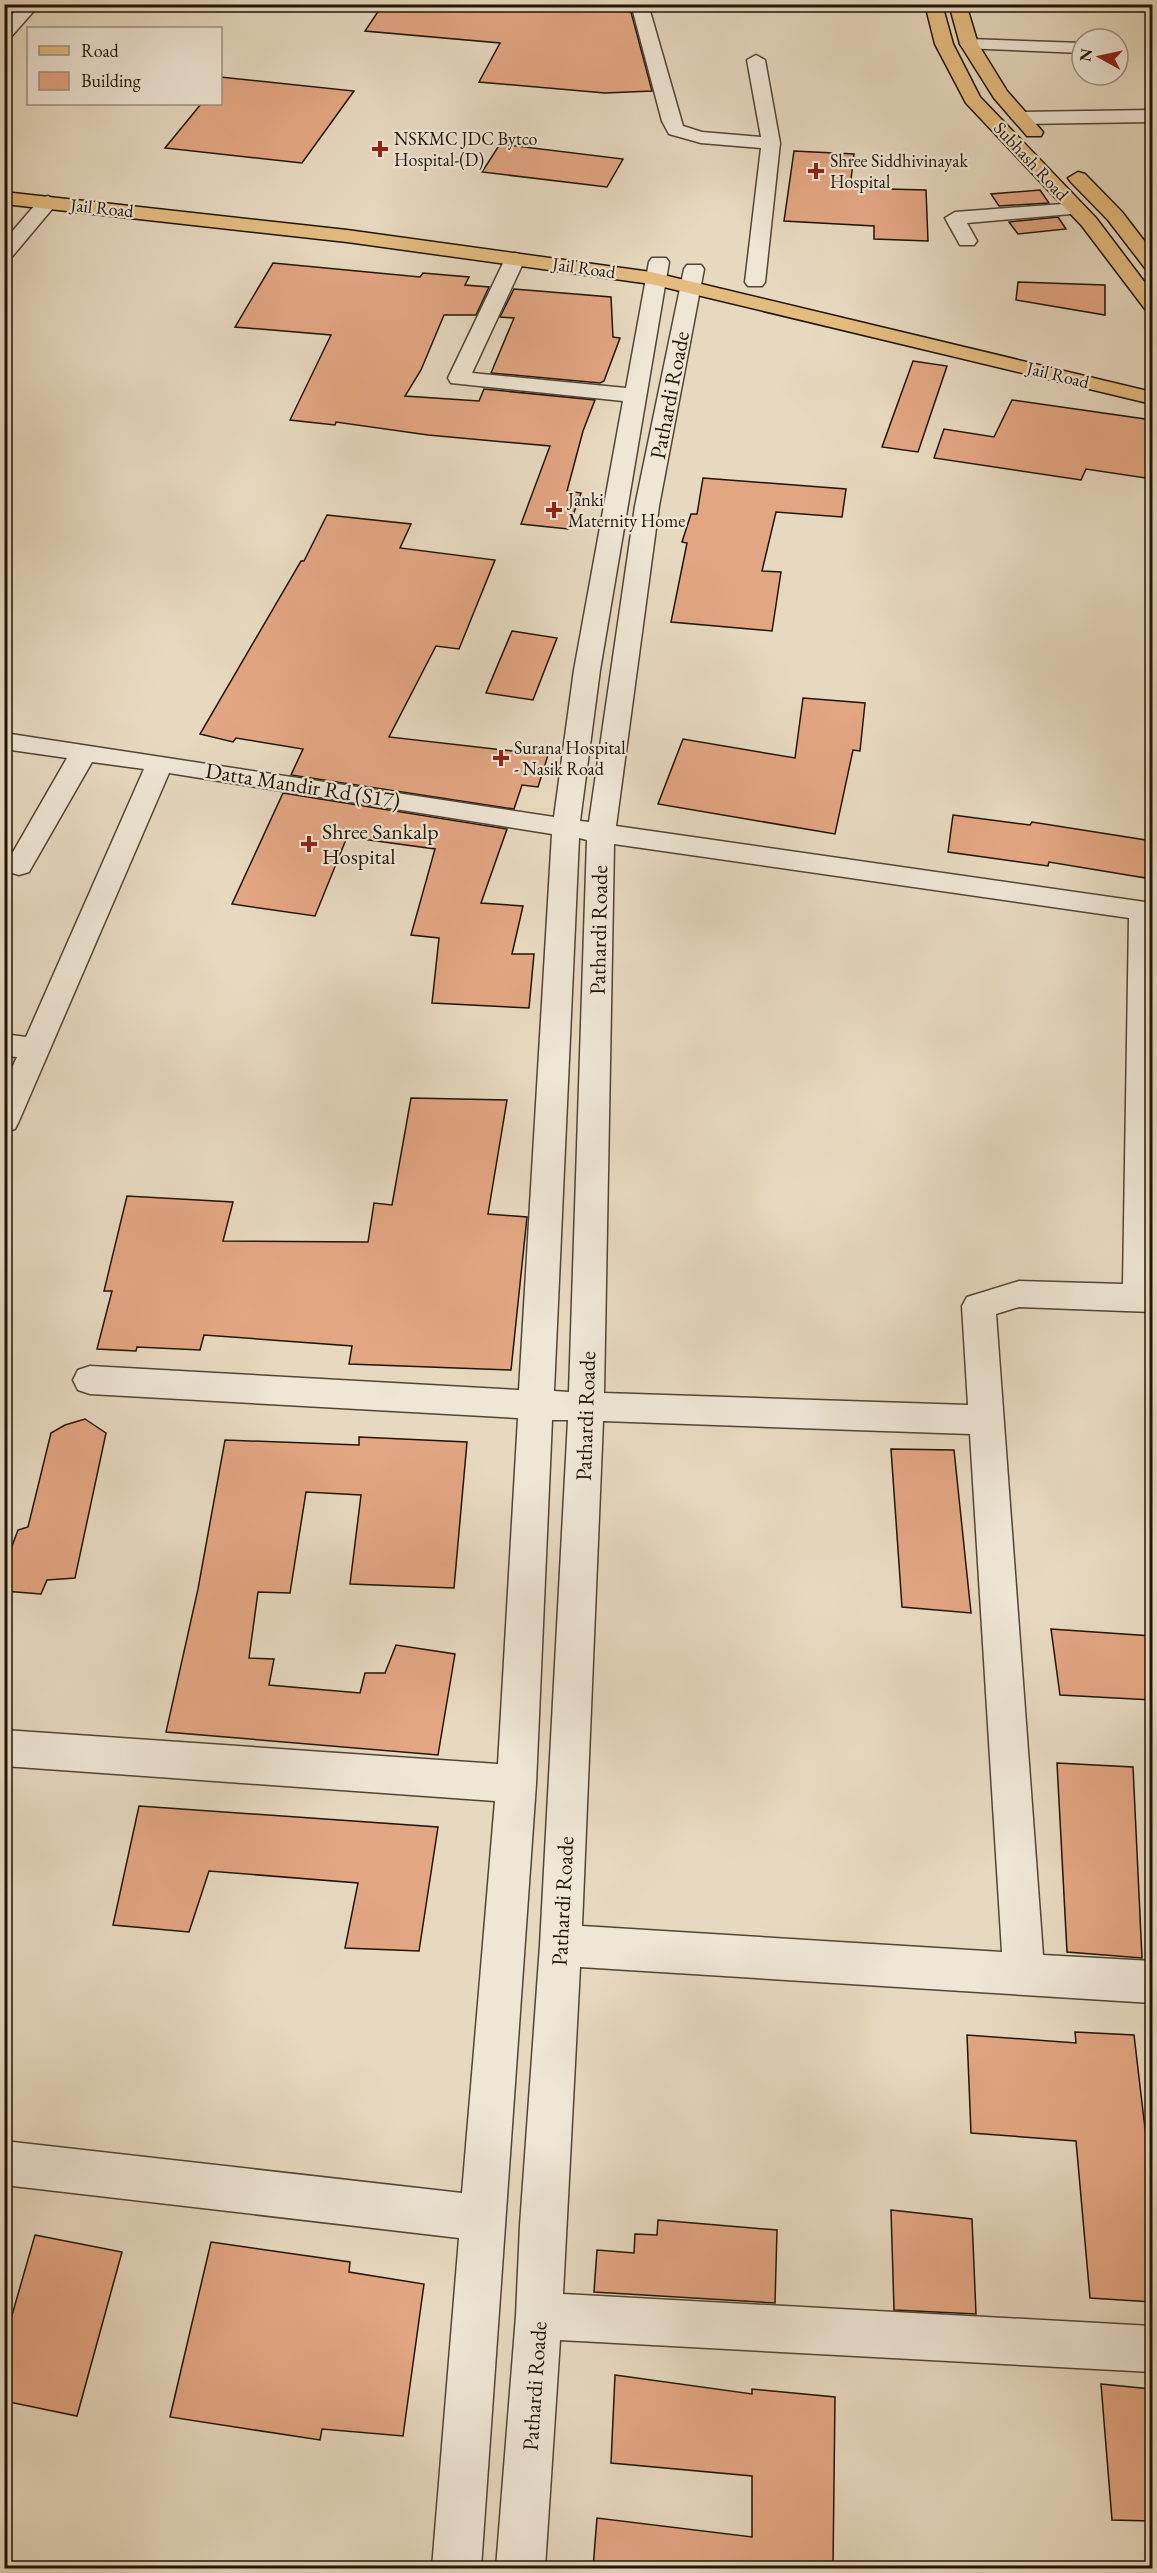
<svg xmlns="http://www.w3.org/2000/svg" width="1157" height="2573" font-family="'EB Garamond',serif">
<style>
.building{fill:#e3a682;stroke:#201406;stroke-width:1.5}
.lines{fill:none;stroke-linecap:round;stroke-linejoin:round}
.minor-casing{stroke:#524534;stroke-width:3}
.major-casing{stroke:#201406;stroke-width:3}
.minor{fill:#efe6d6;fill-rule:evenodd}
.major{fill:#e4bc80;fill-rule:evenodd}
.poi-dot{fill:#8f2418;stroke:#efe6d6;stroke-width:2}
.labels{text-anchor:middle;stroke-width:4.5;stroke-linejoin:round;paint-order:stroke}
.far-poi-label{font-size:18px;fill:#201406;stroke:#efe6d6;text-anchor:start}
.far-street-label{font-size:18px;fill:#201406;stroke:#efe6d6}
.street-label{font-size:22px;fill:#201406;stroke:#efe6d6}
.poi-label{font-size:22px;fill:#201406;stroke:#efe6d6;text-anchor:start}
</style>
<rect width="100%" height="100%" fill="#e7d9c0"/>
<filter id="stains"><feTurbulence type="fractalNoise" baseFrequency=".00333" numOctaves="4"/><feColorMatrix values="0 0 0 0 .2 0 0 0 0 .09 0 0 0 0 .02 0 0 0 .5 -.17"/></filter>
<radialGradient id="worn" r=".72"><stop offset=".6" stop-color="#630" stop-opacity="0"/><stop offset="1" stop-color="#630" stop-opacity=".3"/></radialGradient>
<!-- building -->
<path class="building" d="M 383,4 L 539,4 L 631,12 L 652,91 L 605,93 L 479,82 L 500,43 L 365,31 Z
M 220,77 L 354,91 L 302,163 L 165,148 L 201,104 L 220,104 Z
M 500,144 L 623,159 L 607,187 L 482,172 Z
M 794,151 L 854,154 L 850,188 L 926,190 L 928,241 L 874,239 L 874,226 L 784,221 Z
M 1040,190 L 1049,203 L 999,206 L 991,194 Z
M 1058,217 L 1066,229 L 1018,234 L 1009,222 Z
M 273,263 L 420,277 L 423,273 L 469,277 L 465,285 L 489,287 L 476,315 L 444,315 L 421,370 L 405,396 L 479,401 L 484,389 L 595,400 L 583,431 L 567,491 L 581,493 L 568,529 L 521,524 L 550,446 L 428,435 L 336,422 L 335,425 L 290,420 L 331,335 L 235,327 Z
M 1018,282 L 1105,285 L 1105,315 L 1016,300 Z
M 514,289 L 611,297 L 613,337 L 620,338 L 604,381 L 600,383 L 491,373 L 514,318 L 500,317 Z
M 913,361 L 947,366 L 918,452 L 882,447 Z
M 1012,400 L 1152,420 L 1152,479 L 1086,469 L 1081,480 L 934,458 L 944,429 L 994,437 Z
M 703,478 L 846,489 L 842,517 L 776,512 L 762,571 L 781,572 L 772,631 L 671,622 L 687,543 L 682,542 L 691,514 L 697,514 Z
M 327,515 L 411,524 L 400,548 L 495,560 L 459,649 L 436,646 L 389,737 L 548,755 L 538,787 L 522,785 L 514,809 L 291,775 L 303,749 L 236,738 L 233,742 L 200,734 L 301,561 L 304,561 Z
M 512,631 L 557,638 L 533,700 L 486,693 Z
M 803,698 L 865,703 L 860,751 L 853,750 L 835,834 L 658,804 L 683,739 L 795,758 Z
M 283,793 L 507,829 L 481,903 L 523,906 L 512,954 L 534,954 L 529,1008 L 432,1003 L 439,938 L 411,935 L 435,849 L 347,837 L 315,916 L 232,904 Z
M 953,815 L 1030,825 L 1032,822 L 1152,841 L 1152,879 L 1049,862 L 1048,866 L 948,852 Z
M 411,1098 L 507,1100 L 488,1214 L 527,1217 L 511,1370 L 349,1364 L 352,1346 L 204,1335 L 200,1350 L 137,1347 L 136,1351 L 97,1349 L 112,1291 L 104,1291 L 127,1196 L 233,1202 L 223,1241 L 368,1242 L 374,1203 L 392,1205 Z
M 85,1419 L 106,1433 L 75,1578 L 47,1580 L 41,1594 L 4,1591 L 12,1546 L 18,1530 L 28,1527 L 51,1433 L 65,1425 Z
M 359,1437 L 467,1442 L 454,1588 L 350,1584 L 361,1495 L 306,1492 L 290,1593 L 258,1592 L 249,1658 L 274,1659 L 269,1685 L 360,1693 L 365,1673 L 385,1673 L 396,1645 L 455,1654 L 438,1755 L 166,1732 L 198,1589 L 225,1440 L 359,1445 Z
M 891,1449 L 954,1450 L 971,1613 L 902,1607 Z
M 1051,1629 L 1152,1636 L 1152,1700 L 1060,1695 Z
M 1057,1763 L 1133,1767 L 1142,1958 L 1067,1952 Z
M 139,1806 L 438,1827 L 419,1951 L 345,1948 L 358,1883 L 209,1871 L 189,1932 L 113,1925 Z
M 1075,2032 L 1134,2035 L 1150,2171 L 1152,2172 L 1152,2302 L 1090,2298 L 1076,2141 L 971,2133 L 967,2035 L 1076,2043 Z
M 891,2210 L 972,2219 L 976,2314 L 894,2310 Z
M 658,2220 L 777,2230 L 775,2303 L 594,2292 L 597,2250 L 634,2253 L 635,2234 L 657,2235 Z
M 35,2235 L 122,2252 L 77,2416 L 4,2401 L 4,2343 Z
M 211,2242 L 350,2262 L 349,2272 L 424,2284 L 403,2436 L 322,2429 L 320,2440 L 170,2417 Z
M 615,2375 L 752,2394 L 752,2389 L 835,2397 L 833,2568 L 593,2568 L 597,2518 L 752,2537 L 752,2476 L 611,2463 Z
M 1101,2384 L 1151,2389 L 1152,2521 L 1112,2520 Z"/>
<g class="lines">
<!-- minor casing -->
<g class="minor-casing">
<path id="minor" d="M 22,4 L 40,4 L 10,38 L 4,39 L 4,23 Z
M 631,4 L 648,4 L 683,126 L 702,132 L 761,137 L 747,60 L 756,55 L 765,60 L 780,143 L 765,282 L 762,286 L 748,286 L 745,282 L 761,148 L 701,143 L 669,134 L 662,121 Z
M 969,39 L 1082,43 L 1082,53 L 963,48 L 960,44 L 963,40 Z
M 1152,110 L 1152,122 L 1020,124 L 1011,118 L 1020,112 Z
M 48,196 L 58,202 L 11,258 L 4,260 L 4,241 L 41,198 Z
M 1076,203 L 1086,209 L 1083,213 L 967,223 L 977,241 L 974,245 L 960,245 L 945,218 L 955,212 Z
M 515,253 L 522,255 L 525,259 L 472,373 L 626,388 L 649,262 L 652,258 L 666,258 L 669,262 L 600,670 L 580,821 L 589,822 L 635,506 L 684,269 L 687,265 L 701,265 L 704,269 L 659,506 L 616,826 L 1152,903 L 1152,1312 L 1019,1307 L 996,1314 L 1043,1955 L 1152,1961 L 1152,2003 L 580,1967 L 563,2294 L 1152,2326 L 1152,2372 L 560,2340 L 545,2568 L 496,2568 L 516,2316 L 520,2225 L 540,1945 L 568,1420 L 552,1420 L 536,1784 L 481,2568 L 432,2568 L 459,2238 L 4,2185 L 4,2141 L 462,2193 L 495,1801 L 4,1766 L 4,1730 L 498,1764 L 518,1418 L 90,1394 L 78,1390 L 73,1380 L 78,1370 L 90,1366 L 519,1390 L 552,834 L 169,773 L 19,1121 L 15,1129 L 4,1132 L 4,1085 L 17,1057 L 4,1056 L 4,1034 L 26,1037 L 144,769 L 92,762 L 29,872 L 19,875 L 9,872 L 5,866 L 67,758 L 4,749 L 4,733 L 554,817 L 574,670 L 623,401 L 451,383 L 448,378 L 505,259 L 508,255 ZM 579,838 L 587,840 L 569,1392 L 554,1391 ZM 614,844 L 1129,918 L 1123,1284 L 1019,1281 L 967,1297 L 962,1306 L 968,1405 L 604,1393 ZM 603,1421 L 970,1434 L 1002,1952 L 582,1926 Z"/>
</g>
<!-- major casing -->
<g class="major-casing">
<path id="major" d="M 925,4 L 942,4 L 953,44 L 980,97 L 1096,218 L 1152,292 L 1152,311 L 1145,309 L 1082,226 L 966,103 L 935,44 Z
M 949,4 L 966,4 L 978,44 L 1007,91 L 1043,132 L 1041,136 L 1027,136 L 994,98 L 960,44 Z
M 1078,172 L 1085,174 L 1122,212 L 1152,251 L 1152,270 L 1145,268 L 1108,220 L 1071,182 L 1068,178 Z
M 4,192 L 347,230 L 651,272 L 1152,392 L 1152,404 L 651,284 L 347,242 L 4,204 Z"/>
</g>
<!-- minor -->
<use href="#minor" class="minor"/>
<!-- major -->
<use href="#major" class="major"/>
</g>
<!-- markers -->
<g class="poi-dot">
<path d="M377 140h6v6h6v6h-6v6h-6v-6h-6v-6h6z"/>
<path d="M813 162h6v6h6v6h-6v6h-6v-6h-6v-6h6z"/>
<path d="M551 501h6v6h6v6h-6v6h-6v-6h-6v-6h6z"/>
<path d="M498 749h6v6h6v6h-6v6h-6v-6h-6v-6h6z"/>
<path d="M306 835h6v6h6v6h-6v6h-6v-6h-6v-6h6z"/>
</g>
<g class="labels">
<!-- far-poi labels -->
<g class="far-poi-label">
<text x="394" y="145">NSKMC JDC Bytco<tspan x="394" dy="21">Hospital-(D)</tspan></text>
<text x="830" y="167">Shree Siddhivinayak<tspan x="830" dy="21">Hospital</tspan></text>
<text x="568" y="506">Janki<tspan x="568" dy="21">Maternity Home</tspan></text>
<text x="514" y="754">Surana Hospital<tspan x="514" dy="21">- Nasik Road</tspan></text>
</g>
<!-- far-street labels -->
<g class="far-street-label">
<text transform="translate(1031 161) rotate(47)" y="6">Subhash Road</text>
<text transform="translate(102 208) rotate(6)" y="6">Jail Road</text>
<text transform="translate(584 268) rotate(8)" y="6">Jail Road</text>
<text transform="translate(1058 375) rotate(14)" y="6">Jail Road</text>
</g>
<!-- street labels -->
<g class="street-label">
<text transform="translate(669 395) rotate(-79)" y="8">Pathardi Roade</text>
<text transform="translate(303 785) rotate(9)" y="8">Datta Mandir Rd (S17)</text>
<text transform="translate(598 930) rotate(-89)" y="8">Pathardi Roade</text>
<text transform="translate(585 1416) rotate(-88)" y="8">Pathardi Roade</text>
<text transform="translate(562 1901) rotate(-87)" y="8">Pathardi Roade</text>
<text transform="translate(534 2386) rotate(-86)" y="8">Pathardi Roade</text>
</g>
<!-- poi labels -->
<g class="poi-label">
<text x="322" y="839">Shree Sankalp<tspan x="322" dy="25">Hospital</tspan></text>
</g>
</g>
<!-- margin -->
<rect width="1157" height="2573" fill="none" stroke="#e7d9c0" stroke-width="24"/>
<rect x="6" y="6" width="1145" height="2561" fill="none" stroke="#201406" stroke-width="3"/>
<rect x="12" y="12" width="1133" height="2549" fill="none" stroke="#201406" stroke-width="1.5"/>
<!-- legend -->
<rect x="27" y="27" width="195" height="78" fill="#efe6d6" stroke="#9c9283" stroke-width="1.5"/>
<rect x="39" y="46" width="30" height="9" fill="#e4bc80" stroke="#9c9283" stroke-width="1.5"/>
<text x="81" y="57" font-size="18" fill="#201406">Road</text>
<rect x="39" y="72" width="30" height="18" fill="#e3a682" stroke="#9c9283" stroke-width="1.5"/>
<text x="81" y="87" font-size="18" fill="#201406">Building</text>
<!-- north arrow -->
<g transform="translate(1100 57) rotate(278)"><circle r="28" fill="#efe6d6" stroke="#9c9283" stroke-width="1.5"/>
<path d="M0-4.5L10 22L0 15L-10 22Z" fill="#8f2418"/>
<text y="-9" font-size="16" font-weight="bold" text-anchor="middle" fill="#201406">N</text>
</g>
<rect width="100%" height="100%" filter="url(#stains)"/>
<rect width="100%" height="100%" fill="url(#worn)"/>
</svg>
